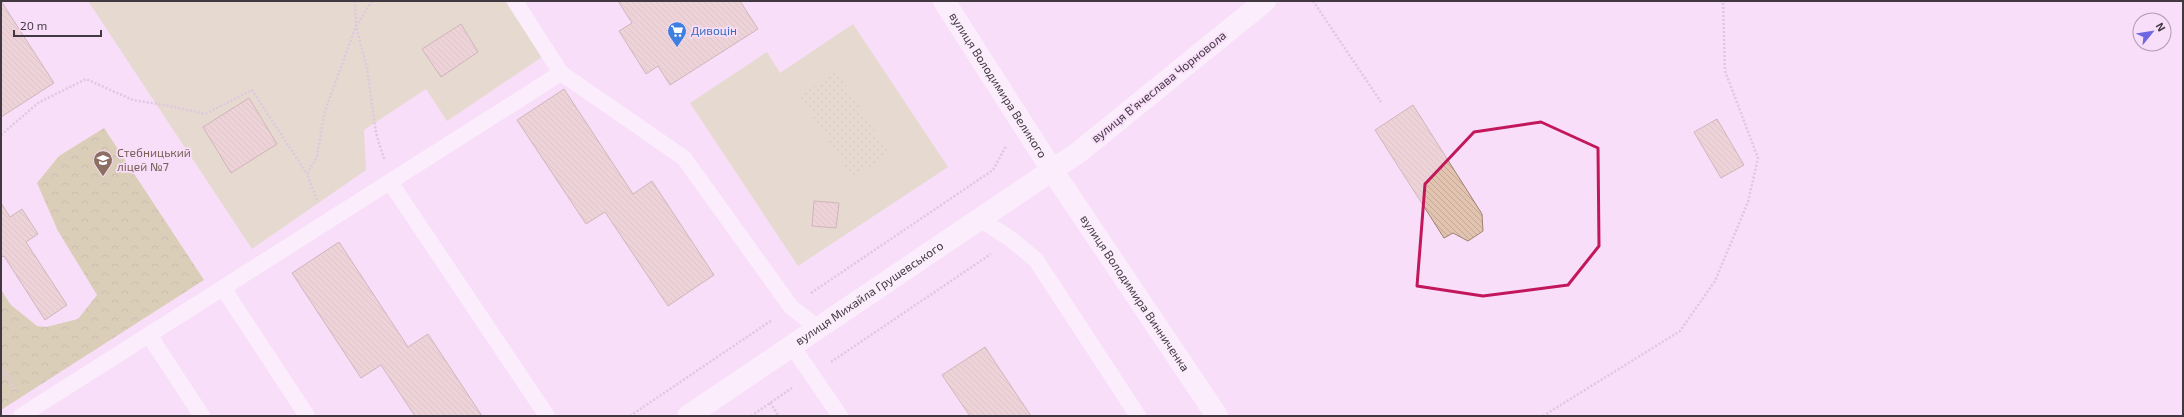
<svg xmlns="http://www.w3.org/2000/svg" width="2184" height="417" font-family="'Exo 2',sans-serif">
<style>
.green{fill:#d0d39d}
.forest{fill:url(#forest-crowns)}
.park{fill:url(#park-dots)}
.building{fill:url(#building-back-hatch);stroke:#9e826f}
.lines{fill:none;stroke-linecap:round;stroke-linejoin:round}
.path{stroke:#c1acc2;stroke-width:2.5;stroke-dasharray:2 2;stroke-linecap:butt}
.service{stroke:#fff;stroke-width:16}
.tertiary{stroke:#fff;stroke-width:22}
.marked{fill:none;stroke:#c2185b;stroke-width:3;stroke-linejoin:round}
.labels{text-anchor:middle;stroke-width:3.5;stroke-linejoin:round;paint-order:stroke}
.shop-label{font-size:12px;fill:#366cbe;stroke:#f8def9;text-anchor:start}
.street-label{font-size:12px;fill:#423842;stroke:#f8def9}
.education-label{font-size:12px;fill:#785e54;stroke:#f8def9;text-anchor:start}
</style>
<defs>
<pattern id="forest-crowns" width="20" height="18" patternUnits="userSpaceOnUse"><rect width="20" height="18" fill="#b7ba68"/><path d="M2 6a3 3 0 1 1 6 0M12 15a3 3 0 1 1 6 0" fill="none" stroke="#969857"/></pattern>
<pattern id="park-dots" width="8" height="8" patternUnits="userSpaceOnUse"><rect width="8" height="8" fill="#d0d39d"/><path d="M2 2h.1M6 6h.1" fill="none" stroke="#b4b688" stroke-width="1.8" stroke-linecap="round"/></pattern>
<pattern id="building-back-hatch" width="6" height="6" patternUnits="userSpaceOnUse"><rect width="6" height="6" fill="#e1c3af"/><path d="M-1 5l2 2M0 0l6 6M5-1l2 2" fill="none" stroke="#c2a898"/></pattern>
</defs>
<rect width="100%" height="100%" fill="#f8def9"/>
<!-- green -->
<path class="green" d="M 88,1 L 505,1 L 542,57 L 447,121 L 426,89 L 364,130 L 366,170 L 252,249 Z
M 853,24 L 948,167 L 798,266 L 690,103 L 767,52 L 780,73 Z"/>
<!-- forest -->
<path class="forest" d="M 104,128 L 204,280 L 1,410 L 1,290 L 11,305 L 37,326 L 46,327 L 78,319 L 97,295 L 58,231 L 37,183 L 59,156 Z"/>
<!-- park -->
<path class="park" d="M 836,71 L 890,154 L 853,178 L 799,96 Z"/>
<!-- building -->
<path class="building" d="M 1,1 L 54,83 L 1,117 Z
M 618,1 L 740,1 L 758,29 L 670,85 L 658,66 L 646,74 L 619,31 L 632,23 Z
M 461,24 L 478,52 L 441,77 L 422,49 Z
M 564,89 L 633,194 L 652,181 L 714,275 L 668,306 L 605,212 L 586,224 L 517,120 Z
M 249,98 L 277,144 L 231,173 L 203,127 Z
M 1413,105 L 1482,214 L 1483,231 L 1468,241 L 1453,233 L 1444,238 L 1375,130 Z
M 1717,119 L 1744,165 L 1721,178 L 1694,132 Z
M 814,201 L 839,203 L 836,228 L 812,226 Z
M 1,203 L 10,217 L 22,209 L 38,234 L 26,242 L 67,305 L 45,320 L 4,256 L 1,257 Z
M 339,242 L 408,347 L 428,334 L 482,416 L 415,416 L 381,365 L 361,378 L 292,273 Z
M 985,347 L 1031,416 L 970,416 L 942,375 Z"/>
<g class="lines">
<!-- path -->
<path class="path" d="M 372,1 L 356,26 L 367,68 L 376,133 L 384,159
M 1313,1 L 1381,102
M 1,135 L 38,103 L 86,79 L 133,100 L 170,106 L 205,114 L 252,90 L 307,174
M 317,200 L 307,174 L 317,157 L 324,114 L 356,26 L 355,1
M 811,293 L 993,170 L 1006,146
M 831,362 L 991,254
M 1,367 L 16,392
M 770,403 L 779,416
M 630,416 L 772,320
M 751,416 L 792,388
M 1543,416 L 1680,331 L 1715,281 L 1748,202 L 1758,158 L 1725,71 L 1723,1"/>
<!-- service -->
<path class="service" d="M 515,1 L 561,73 L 684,158 L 791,307 L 818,328
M 390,182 L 547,416
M 980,219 L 1012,240 L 1036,260 L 1138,416
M 223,288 L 307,416
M 149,335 L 202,416
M 792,346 L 840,416
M 21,416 L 561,73"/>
<!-- tertiary -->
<g class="tertiary">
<path id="s1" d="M 944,1 L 1052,170 L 1217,416"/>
<path id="s2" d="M 688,416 L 1079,152 L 1265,1"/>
</g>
</g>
<!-- marked area -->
<path d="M0 0H2184V417H0ZM 1541,122 L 1598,148 L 1599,246 L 1568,285 L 1483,296 L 1417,286 L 1425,184 L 1474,132 Z" fill="#f8def9" fill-opacity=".55" fill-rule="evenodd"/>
<path class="marked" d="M 1541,122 L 1598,148 L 1599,246 L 1568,285 L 1483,296 L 1417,286 L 1425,184 L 1474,132 Z"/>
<!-- icons -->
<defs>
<g id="supermarket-pin" transform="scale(1)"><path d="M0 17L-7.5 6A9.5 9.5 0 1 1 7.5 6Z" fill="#3f7fe0" stroke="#f8def9"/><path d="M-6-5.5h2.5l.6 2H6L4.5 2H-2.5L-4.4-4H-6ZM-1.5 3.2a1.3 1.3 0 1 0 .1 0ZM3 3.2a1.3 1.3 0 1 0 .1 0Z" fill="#fff"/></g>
<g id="school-pin" transform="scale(1)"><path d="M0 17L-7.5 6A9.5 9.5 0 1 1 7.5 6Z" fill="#8d6e63" stroke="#f8def9"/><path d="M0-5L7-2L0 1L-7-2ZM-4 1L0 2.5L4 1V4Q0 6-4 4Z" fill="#fff"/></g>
</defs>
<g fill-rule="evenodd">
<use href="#supermarket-pin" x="677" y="31"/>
<use href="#school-pin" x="103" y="160"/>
</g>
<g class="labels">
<!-- shop labels -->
<g class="shop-label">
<text x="691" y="35">Дивоцін</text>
</g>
<!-- street labels -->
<g class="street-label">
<text dy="4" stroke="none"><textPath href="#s1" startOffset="100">вулиця Володимира Великого</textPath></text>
<text transform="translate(1159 87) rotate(-39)" y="4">вулиця Вʼячеслава Чорновола</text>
<text dy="4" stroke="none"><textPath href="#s2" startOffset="219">вулиця Михайла Грушевського</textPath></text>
<text dy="4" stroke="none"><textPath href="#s1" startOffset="349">вулиця Володимира Винниченка</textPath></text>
</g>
<!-- education labels -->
<g class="education-label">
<text x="117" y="157">Стебницький<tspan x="117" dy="14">ліцей №7</tspan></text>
</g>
</g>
<!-- border -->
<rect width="2184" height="417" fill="none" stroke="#423842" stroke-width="4"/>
<!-- north arrow -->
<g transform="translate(2152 32) rotate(60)"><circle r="19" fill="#f8def9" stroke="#af9cb0"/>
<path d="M0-3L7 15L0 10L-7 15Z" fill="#6d67e1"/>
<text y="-6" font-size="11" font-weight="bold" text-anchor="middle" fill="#423842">N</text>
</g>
<!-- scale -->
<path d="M14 30v6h87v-6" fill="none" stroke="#423842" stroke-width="2"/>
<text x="20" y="30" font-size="12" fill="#423842" stroke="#f8def9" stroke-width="3" paint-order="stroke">20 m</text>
</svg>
